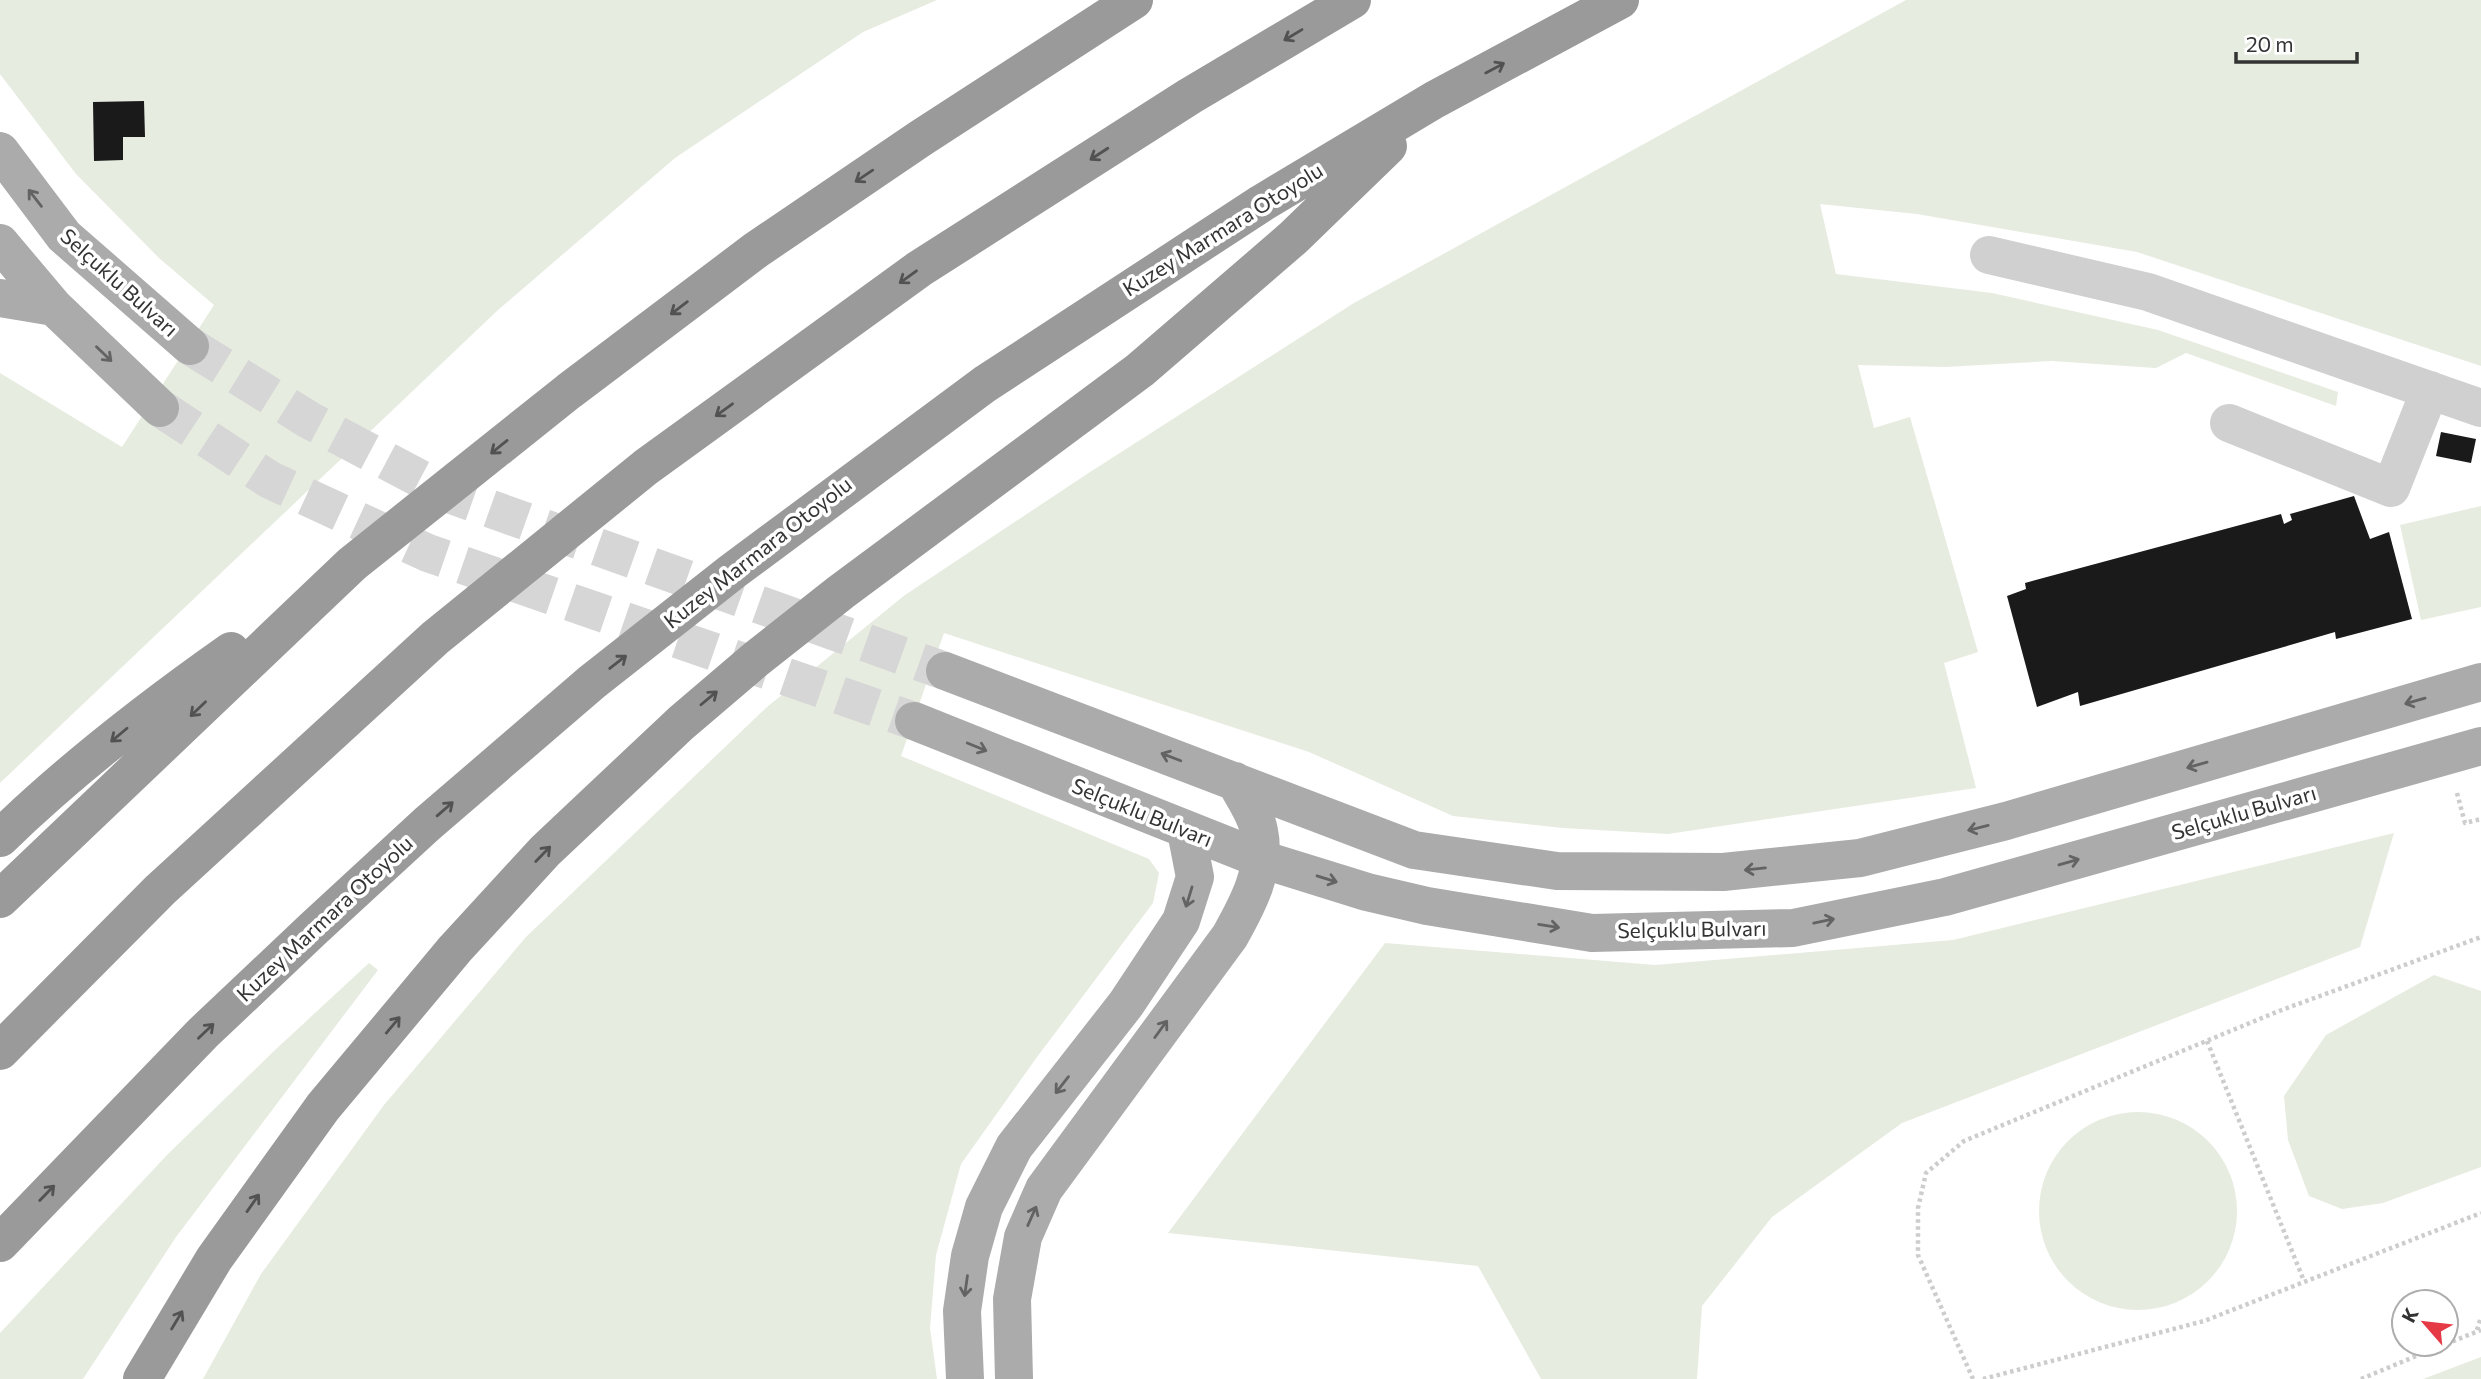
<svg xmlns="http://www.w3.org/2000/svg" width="2481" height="1379" font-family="Commissioner,sans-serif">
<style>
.green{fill:#e6ecdf}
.building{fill:#1a1a1a}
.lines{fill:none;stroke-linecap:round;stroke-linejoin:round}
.major-tunnel{stroke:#d6d6d6;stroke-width:38;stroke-dasharray:38 19;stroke-linecap:butt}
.path{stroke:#cdcdcd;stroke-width:4.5;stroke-dasharray:3.5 3.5;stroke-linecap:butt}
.minor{stroke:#d0d0d0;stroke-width:38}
.major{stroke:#ababab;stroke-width:38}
.highway{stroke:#9a9a9a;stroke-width:38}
.oneway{stroke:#525252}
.oneway2{stroke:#636363}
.labels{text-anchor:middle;stroke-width:7;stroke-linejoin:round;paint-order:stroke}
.street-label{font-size:21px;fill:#333;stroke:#fff}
</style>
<rect width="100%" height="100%" fill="#fff"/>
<!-- green -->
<path class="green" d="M 0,0 L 937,0 L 863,32 L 675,158 L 498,310 L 0,783 L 0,373 L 122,447 L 214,305 L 159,258 L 76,174 L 0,74 Z
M 1906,0 L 2481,0 L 2481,366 L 2137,252 L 1917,214 L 1820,204 L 1836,274 L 1992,293 L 2158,330 L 2338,392 L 2336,406 L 2186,353 L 2156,368 L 2052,361 L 1945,367 L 1858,365 L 1874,428 L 1910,417 L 1978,652 L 1944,663 L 1976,788 L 1668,834 L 1563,828 L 1453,816 L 1309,752 L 944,633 L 901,756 L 1149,859 L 1159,873 L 1153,903 L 1037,1057 L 961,1164 L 936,1255 L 930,1328 L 937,1379 L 203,1379 L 261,1274 L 384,1105 L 526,937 L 767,707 L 905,595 L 1087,474 L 1354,303 Z
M 2481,506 L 2481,607 L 2421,620 L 2400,525 Z
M 2394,833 L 2360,947 L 1902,1123 L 1772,1217 L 1702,1306 L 1697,1379 L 1541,1379 L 1478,1266 L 1168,1233 L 1385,943 L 1655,965 L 1953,940 Z
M 369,963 L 378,970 L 176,1237 L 83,1379 L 0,1379 L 0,1333 L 168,1154 L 275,1050 Z
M 2434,975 L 2481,991 L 2481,1167 L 2383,1203 L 2342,1209 L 2309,1196 L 2288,1140 L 2284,1096 L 2326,1035 Z
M2039 1211a99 99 0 1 1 198 0a99 99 0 1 1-198 0Z
M 2481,1357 L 2481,1379 L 2423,1379 Z"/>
<!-- building -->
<path class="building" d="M 144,101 L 145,137 L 123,137 L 123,160 L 94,161 L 93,102 Z
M 2441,432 L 2476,439 L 2471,463 L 2436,456 Z
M 2354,496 L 2370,539 L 2389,532 L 2412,619 L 2336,639 L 2335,632 L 2080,706 L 2078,692 L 2037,707 L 2007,596 L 2026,589 L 2025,583 L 2281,514 L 2284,524 L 2292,520 L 2290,514 Z"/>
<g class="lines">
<!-- major-tunnel -->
<path class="major-tunnel" d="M 190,346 L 309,420 L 449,494 L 945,671
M 160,408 L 270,480 L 428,553 L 914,721"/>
<!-- path -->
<path class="path" d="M 2457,793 L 2465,823 L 2481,819
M 2207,1041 L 2304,1281
M 2477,1330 L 2481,1317
M 2446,1344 L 2481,1330
M 1973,1379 L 1918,1255 L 1918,1208 L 1926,1173 L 1964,1141 L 2279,1011 L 2481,937
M 1983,1379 L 2204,1321 L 2481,1213
M 2361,1379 L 2445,1344"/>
<!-- minor -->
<path class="minor" d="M 1989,255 L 2148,292 L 2481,408
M 2229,423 L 2391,488 L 2430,390"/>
<!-- major -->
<path class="major" d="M 0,151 L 64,236 L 190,346
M 0,243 L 54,307 L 160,408
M 0,298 L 54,307
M 945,671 L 1414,850 L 1557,871 L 1723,872 L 1860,858 L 2006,821 L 2481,682
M 914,721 L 1261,859 L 1367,892 L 1427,906 L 1592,933 L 1793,928 L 1945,897 L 2481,746
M 965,1379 L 962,1311 L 970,1256 L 984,1207 L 1014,1147 L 1126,1004 L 1181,921 L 1195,877 L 1186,831
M 1014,1379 L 1012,1299 L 1023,1237 L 1044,1189 L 1230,936 C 1248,904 1267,869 1259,831 C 1256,814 1243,796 1235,781"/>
<!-- highway -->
<path class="highway" d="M 0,838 C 71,769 150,708 231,651
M 0,899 L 352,564 L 569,391 L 756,250 L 921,138 L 1134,0
M 0,1051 L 160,890 L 435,638 L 646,467 L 919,269 L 1190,96 L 1352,0
M 0,1243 L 203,1033 L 313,929 L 427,824 L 592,682 L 733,571 L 985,384 L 1262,203 L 1434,100 L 1620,0
M 142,1379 L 214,1259 L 323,1107 L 455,949 L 545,851 L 681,723 L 756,659 L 841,592 L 1140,370 L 1293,238 L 1388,146"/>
</g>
<!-- one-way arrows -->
<defs><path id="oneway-shaft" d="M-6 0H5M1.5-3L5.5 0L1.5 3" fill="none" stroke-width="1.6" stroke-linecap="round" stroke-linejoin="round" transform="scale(1.75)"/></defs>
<g class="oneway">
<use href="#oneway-shaft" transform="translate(1293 35) rotate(149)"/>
<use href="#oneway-shaft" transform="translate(1495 68) rotate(-28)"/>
<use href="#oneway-shaft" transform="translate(1099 154) rotate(147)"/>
<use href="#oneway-shaft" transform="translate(864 176) rotate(146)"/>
<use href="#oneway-shaft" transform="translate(908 277) rotate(144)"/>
<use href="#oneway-shaft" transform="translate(679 308) rotate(143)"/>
<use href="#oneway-shaft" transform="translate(724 410) rotate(144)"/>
<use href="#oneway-shaft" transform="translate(499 447) rotate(141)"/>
<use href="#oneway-shaft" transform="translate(618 662) rotate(-38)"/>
<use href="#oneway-shaft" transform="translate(709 698) rotate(-40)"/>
<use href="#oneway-shaft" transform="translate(198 709) rotate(136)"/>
<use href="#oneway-shaft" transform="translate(119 735) rotate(140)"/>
<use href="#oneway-shaft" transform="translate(445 809) rotate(-41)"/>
<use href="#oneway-shaft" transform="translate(543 854) rotate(-46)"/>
<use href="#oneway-shaft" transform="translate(393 1025) rotate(-50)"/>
<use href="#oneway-shaft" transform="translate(206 1031) rotate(-44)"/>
<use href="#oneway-shaft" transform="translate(47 1193) rotate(-46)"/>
<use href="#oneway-shaft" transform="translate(253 1203) rotate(-55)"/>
<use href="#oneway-shaft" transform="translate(177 1320) rotate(-59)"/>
</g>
<g class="oneway2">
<use href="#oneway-shaft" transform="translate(35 198) rotate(-128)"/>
<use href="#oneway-shaft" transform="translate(104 354) rotate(44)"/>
<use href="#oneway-shaft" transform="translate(2415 701) rotate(164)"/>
<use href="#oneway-shaft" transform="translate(977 747) rotate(22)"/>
<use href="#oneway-shaft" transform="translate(1171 757) rotate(-159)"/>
<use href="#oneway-shaft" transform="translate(2197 765) rotate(164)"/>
<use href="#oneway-shaft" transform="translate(1978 828) rotate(166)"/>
<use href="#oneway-shaft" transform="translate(2069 862) rotate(-16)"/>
<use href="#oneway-shaft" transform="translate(1755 869) rotate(174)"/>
<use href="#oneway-shaft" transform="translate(1327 879) rotate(17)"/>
<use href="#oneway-shaft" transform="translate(1189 897) rotate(107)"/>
<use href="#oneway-shaft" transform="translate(1824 921) rotate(-12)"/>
<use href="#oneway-shaft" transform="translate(1549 926) rotate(9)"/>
<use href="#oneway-shaft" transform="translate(1161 1029) rotate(-54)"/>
<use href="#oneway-shaft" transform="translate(1062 1085) rotate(128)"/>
<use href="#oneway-shaft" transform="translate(1032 1216) rotate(-66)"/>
<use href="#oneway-shaft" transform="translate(966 1286) rotate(98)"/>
</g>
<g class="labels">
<!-- street labels -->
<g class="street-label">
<text transform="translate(1223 230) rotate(-32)" y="7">Kuzey Marmara Otoyolu</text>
<text transform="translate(119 283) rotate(42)" y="7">Selçuklu Bulvarı</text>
<text transform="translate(758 553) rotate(-38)" y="7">Kuzey Marmara Otoyolu</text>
<text transform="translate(1142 813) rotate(22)" y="7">Selçuklu Bulvarı</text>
<text transform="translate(2244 813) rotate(-16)" y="7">Selçuklu Bulvarı</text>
<text transform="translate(325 919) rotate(-43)" y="7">Kuzey Marmara Otoyolu</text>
<text transform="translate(1692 930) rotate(-1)" y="7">Selçuklu Bulvarı</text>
</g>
</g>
<!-- north arrow -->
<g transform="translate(2425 1323) rotate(298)"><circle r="33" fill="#ffffff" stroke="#adadad" stroke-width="2"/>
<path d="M0-5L12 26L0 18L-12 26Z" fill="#e63946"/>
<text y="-10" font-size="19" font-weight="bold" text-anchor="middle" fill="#333333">K</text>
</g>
<!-- scale -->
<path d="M2236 52v10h121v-10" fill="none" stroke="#333333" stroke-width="3.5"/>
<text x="2246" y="52" font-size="21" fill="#333333" stroke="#ffffff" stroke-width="5" paint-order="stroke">20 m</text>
</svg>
